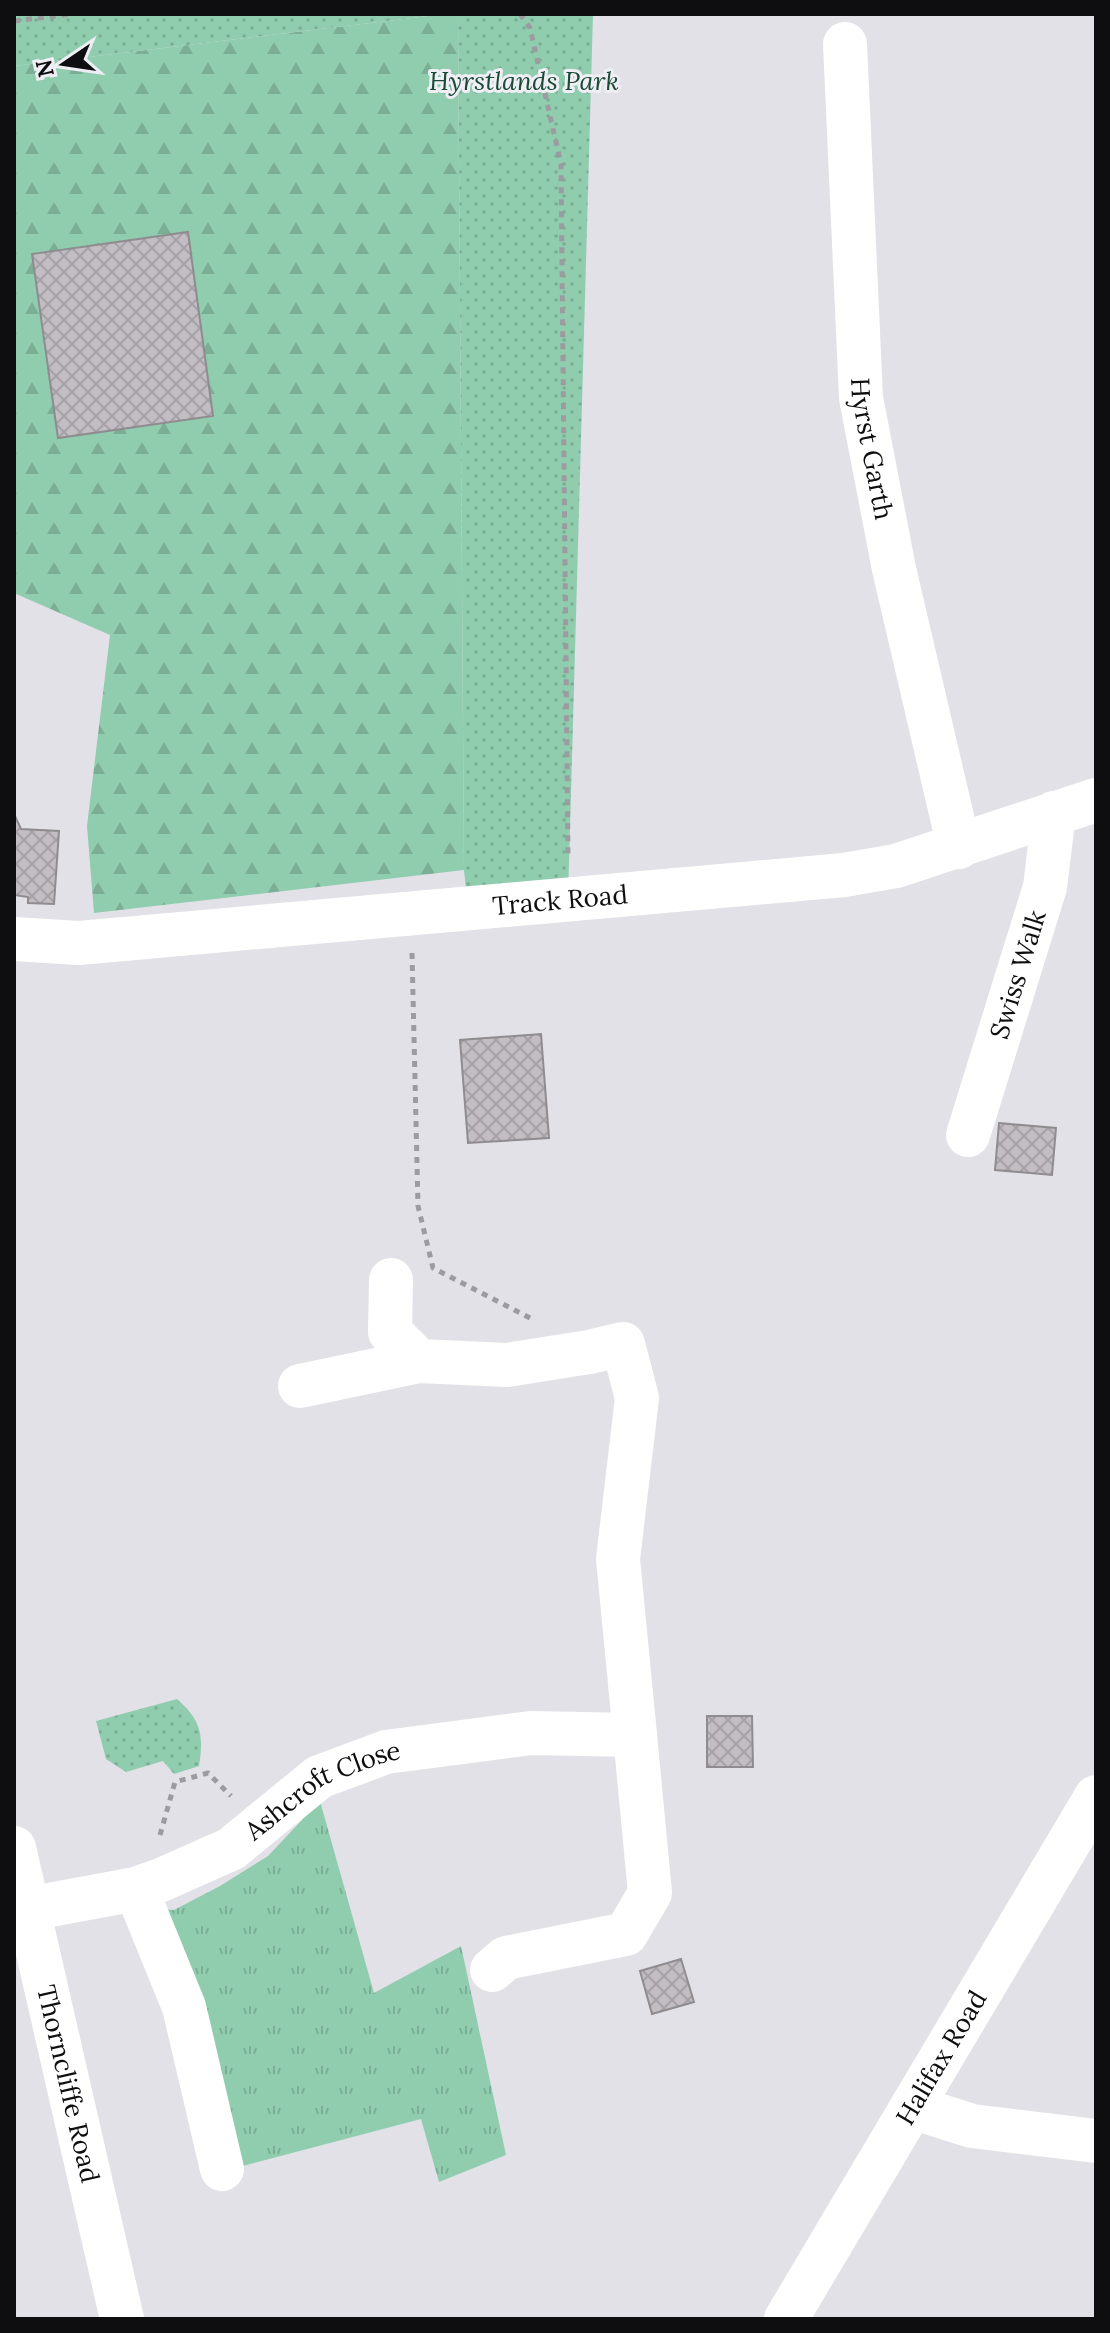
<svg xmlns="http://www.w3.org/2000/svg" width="1110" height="2333" font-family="Lora,serif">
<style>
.grass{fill:url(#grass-tufts)}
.forest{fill:url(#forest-firs)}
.park{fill:url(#park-dots)}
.building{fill:url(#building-cross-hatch);stroke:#8f8c90;stroke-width:2}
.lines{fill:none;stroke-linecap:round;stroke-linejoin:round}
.path{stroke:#9b9ba0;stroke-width:5;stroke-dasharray:6 6;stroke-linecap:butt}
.minor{stroke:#fff;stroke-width:44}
.major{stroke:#fff;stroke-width:44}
.labels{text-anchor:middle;stroke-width:6;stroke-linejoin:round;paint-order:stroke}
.park-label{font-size:26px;font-style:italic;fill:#194b35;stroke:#eeeef4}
.street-label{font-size:26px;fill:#0e0e10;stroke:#eeeef4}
</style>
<defs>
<pattern id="grass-tufts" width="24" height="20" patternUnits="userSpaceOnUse" patternTransform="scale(2)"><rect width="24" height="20" fill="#90cdae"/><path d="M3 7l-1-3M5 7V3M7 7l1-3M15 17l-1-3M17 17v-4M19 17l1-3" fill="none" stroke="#7baf95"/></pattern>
<pattern id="forest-firs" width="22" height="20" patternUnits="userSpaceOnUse" patternTransform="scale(2)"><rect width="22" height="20" fill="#90cdae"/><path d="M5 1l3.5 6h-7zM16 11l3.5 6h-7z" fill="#7baf95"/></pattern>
<pattern id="park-dots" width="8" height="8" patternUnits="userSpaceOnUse" patternTransform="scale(2)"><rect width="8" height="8" fill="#90cdae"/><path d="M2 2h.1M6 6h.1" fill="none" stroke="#7baf95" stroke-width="1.8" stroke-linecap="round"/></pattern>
<pattern id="building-cross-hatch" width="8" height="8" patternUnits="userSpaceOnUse" patternTransform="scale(2)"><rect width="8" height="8" fill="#c1bdc2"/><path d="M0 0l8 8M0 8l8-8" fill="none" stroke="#a5a1a6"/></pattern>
</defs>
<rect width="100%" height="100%" fill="#e1e1e7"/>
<!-- grass -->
<path class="grass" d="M 320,1801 L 374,1993 L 461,1946 L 506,2155 L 439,2182 L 421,2119 L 239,2167 L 161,1909 L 174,1910 L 220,1886 L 268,1856 Z"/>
<!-- forest -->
<path class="forest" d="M 445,14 L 458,14 L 464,870 L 94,913 L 87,826 L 110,635 L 14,593 L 14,66 Z"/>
<!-- park -->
<path class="park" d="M 14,14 L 445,14 L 14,66 Z
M 458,14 L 593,14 L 568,899 L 468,909 L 464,870 Z
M 177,1699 C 201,1720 204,1735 199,1766 L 174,1774 L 163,1761 L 126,1772 L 106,1759 L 96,1721 Z"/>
<!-- building -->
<path class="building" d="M 188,232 L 213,416 L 58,438 L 32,254 Z
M 14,814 L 21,829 L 59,831 L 54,904 L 28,903 L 28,897 L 14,895 Z
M 541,1034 L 549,1138 L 468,1143 L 460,1040 Z
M 999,1123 L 1056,1128 L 1052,1175 L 995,1170 Z
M 707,1716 L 752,1716 L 753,1767 L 707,1767 Z
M 681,1959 L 694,2002 L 652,2014 L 640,1971 Z"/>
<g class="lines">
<!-- path -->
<path class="path" d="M 520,14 L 530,28 L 561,164 L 568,858
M 14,21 L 72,14
M 412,953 L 418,1206 L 433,1268 L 530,1318
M 160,1835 L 175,1782 L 208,1773 L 231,1796"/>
<!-- minor -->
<g class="minor">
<path id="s1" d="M 845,44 L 861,398 L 894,569 L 959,847"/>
<path id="s2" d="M 14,939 L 79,943 L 844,875 L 896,866 L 1096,800"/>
<path id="s3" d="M 968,1135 L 1045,887 L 1054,813"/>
<path d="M 391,1280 L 390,1332 L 419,1361 L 507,1365 L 589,1352 L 623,1344 L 637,1398 L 618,1559 L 635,1735"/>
<path d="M 300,1386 L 419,1361"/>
<path id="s4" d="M 14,1848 L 122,2319"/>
<path d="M 136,1889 L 184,2007 L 222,2169"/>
<path id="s5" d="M 28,1909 L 136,1889 L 161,1880 L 231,1849 L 319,1777 L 386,1752 L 531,1733 L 635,1735 L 650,1893 L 626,1934 L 506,1958 L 492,1970"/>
<path d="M 912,2107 L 972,2126 L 1096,2141"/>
</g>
<!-- major -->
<path class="major" id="s6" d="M 786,2319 L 1096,1797"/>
</g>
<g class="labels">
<!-- park labels -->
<g class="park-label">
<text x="524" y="90">Hyrstlands Park</text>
</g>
<!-- street labels -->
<g class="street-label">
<text dy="9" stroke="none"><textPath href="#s1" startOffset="406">Hyrst Garth</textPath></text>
<text dy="9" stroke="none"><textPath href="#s2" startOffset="548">Track Road</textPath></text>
<text dy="9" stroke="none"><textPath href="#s3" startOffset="168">Swiss Walk</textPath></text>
<text dy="9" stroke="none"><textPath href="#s5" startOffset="324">Ashcroft Close</textPath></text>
<text dy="9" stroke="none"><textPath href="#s6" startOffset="304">Halifax Road</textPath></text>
<text dy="9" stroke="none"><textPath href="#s4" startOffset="242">Thorncliffe Road</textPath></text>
</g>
</g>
<!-- border -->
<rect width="1110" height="2333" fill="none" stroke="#0e0e10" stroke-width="32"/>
<!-- north arrow -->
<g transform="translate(64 64) rotate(257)" stroke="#eeeef4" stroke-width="6" paint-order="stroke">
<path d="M0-6L14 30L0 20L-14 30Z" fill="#0e0e10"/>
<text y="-12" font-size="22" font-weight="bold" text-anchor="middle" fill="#0e0e10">N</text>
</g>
</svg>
